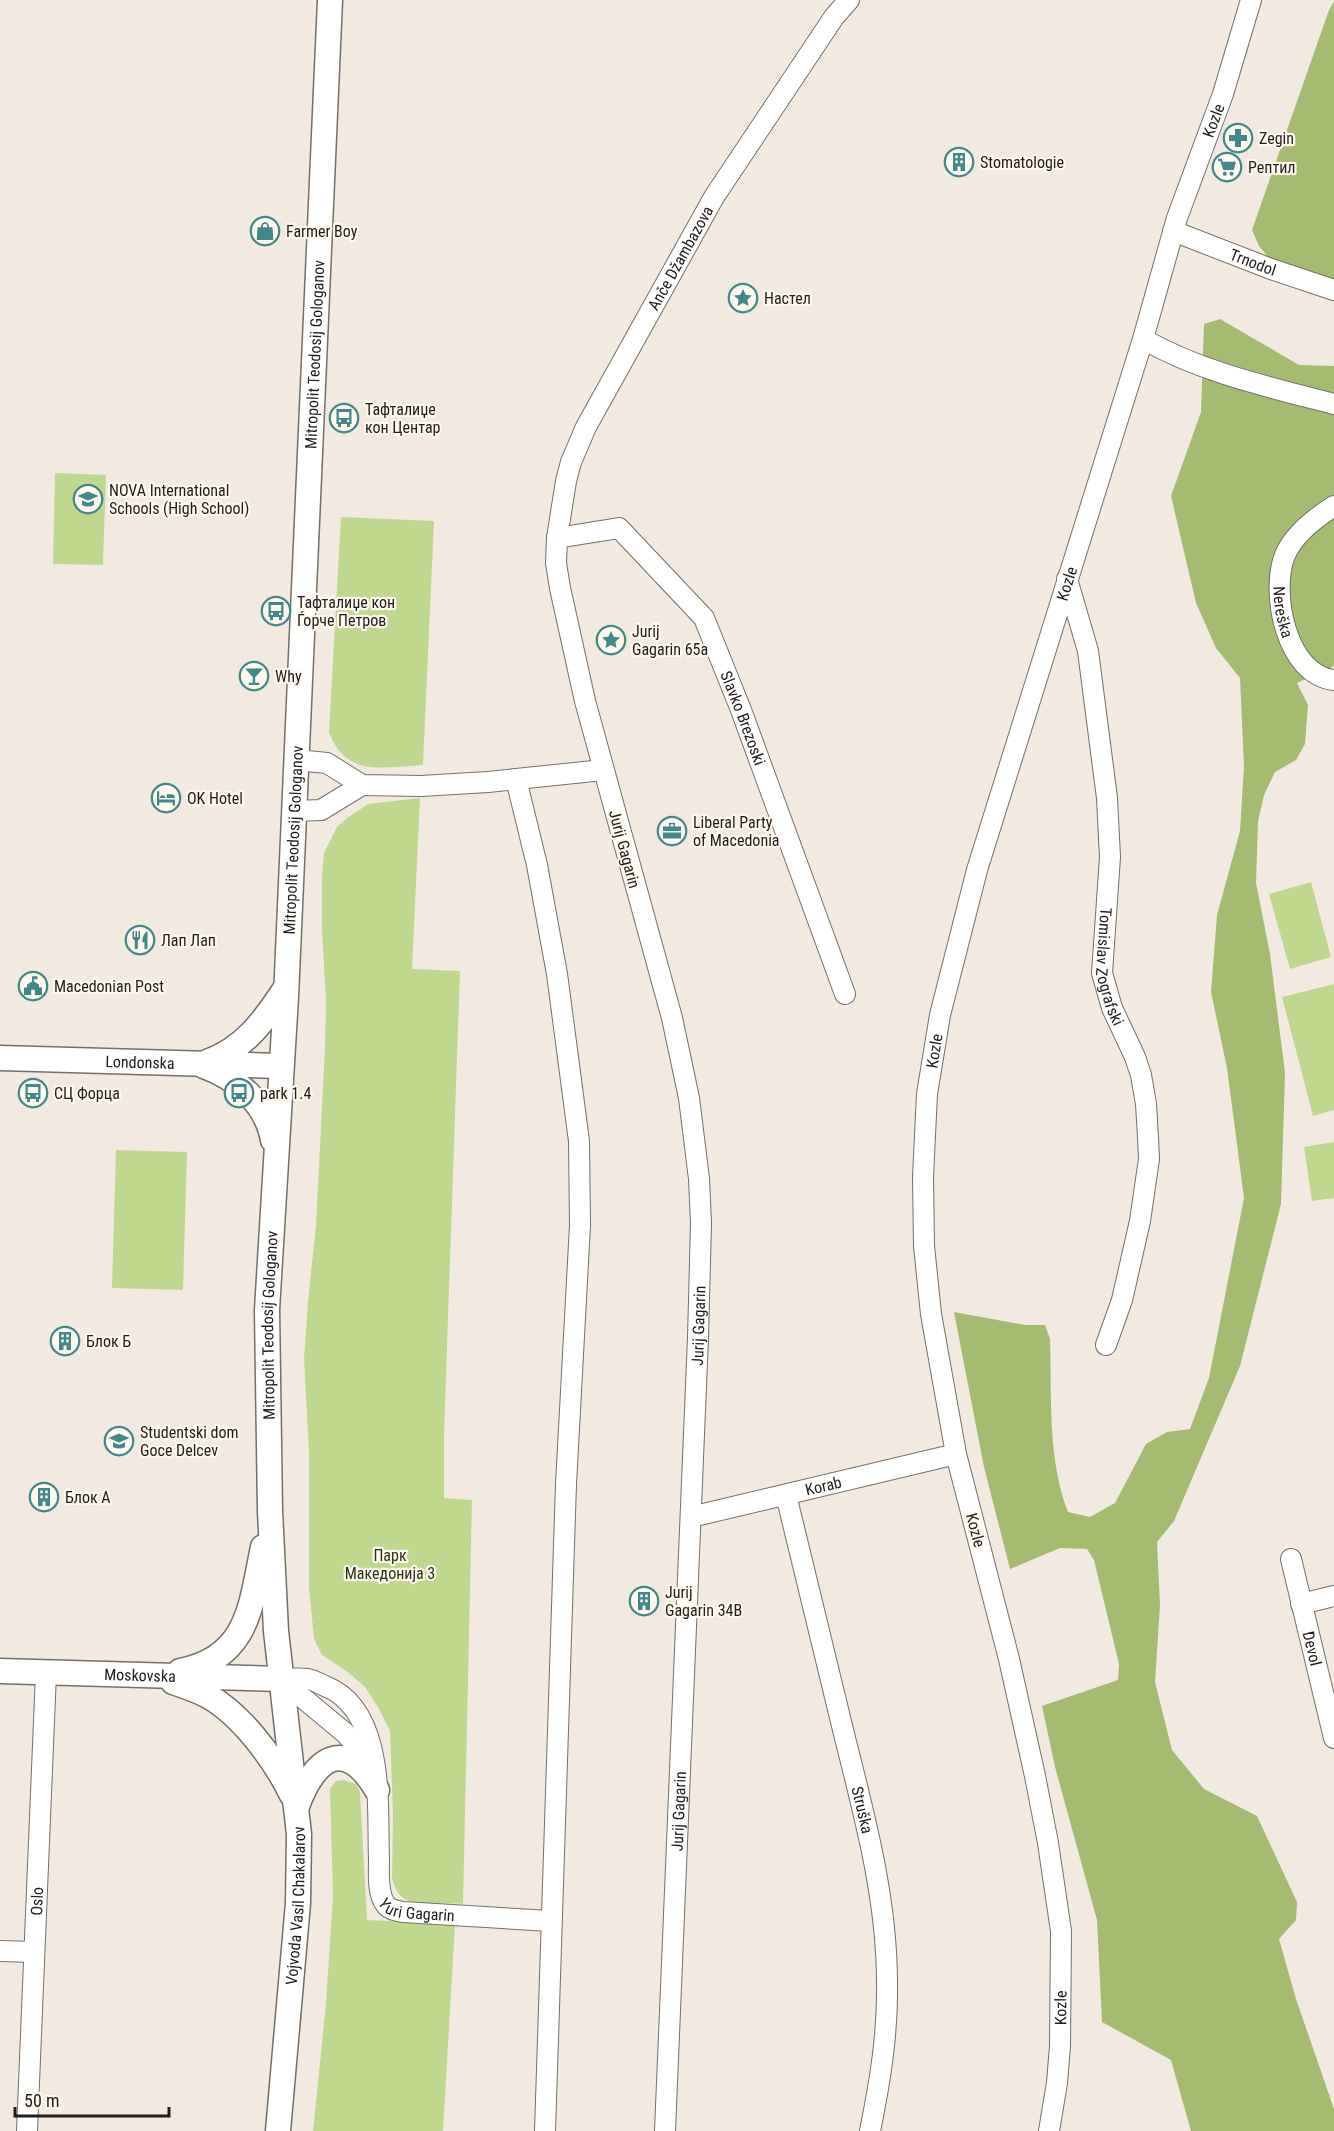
<svg xmlns="http://www.w3.org/2000/svg" width="1334" height="2131" font-family="'Roboto Condensed',sans-serif">
<style>
.green{fill:#c0d88e}
.forest{fill:#a4bb70}
.lines{fill:none;stroke-linecap:round;stroke-linejoin:round}
.minor-casing{stroke:#756f66;stroke-width:22}
.tertiary-casing{stroke:#756f66;stroke-width:27}
.minor{stroke:#fff;stroke-width:20}
.tertiary{stroke:#fff;stroke-width:24}
.labels{text-anchor:middle;stroke-width:4.5;stroke-linejoin:round;paint-order:stroke}
.street-label{font-size:16px;fill:#1f1c19;stroke:#fff8ee}
.poi-label{font-size:16px;fill:#1f1c19;stroke:#fff8ee;text-anchor:start}
.park-label{font-size:16px;fill:#2a3313;stroke:#fff8ee}
</style>
<rect width="100%" height="100%" fill="#f2eae0"/>
<!-- green -->
<path class="green" d="M 55,473 L 106,475 L 103,565 L 53,564 Z
M 341,517 L 434,521 L 423,765 C 385,767 345,778 329,732 Z
M 420,798 L 412,969 L 460,971 L 444,1434 L 444,1498 L 472,1500 L 463,1904 C 452,1903 417,1904 409,1901 C 399,1898 394,1887 392,1878 L 393,1814 L 390,1731 L 379,1709 L 365,1687 L 349,1673 L 322,1655 L 314,1639 L 309,1588 L 309,1452 L 304,1359 L 308,1302 L 316,1225 L 325,1048 L 326,1000 L 322,932 L 322,876 L 324,853 L 337,827 L 347,818 L 368,804 Z
M 1311,882 L 1331,957 L 1290,969 L 1269,894 Z
M 1334,984 L 1334,1110 L 1313,1116 L 1282,997 Z
M 1334,1142 L 1334,1198 L 1312,1201 L 1304,1147 Z
M 116,1150 L 187,1152 L 183,1290 L 112,1288 Z
M 344,1780 L 356,1784 L 360,1792 L 367,1920 L 455,1924 L 443,2131 L 313,2131 L 326,2004 L 333,1897 L 330,1789 L 336,1781 Z"/>
<!-- forest -->
<path class="forest" d="M 1334,2 L 1334,288 L 1270,259 L 1259,246 L 1252,230 L 1329,10 Z
M 1220,319 L 1299,365 L 1334,366 L 1334,666 L 1297,683 L 1308,705 L 1305,744 L 1296,760 L 1275,772 L 1264,795 L 1258,821 L 1256,883 L 1270,954 L 1285,1073 L 1281,1204 L 1240,1366 L 1174,1521 L 1157,1542 L 1160,1605 L 1155,1682 L 1172,1750 L 1204,1789 L 1257,1816 L 1297,1902 L 1296,1920 L 1279,1939 L 1296,1999 L 1334,2109 L 1334,2131 L 1191,2131 L 1171,2060 L 1102,2022 L 1097,1920 L 1055,1767 L 1042,1706 L 1118,1680 L 1119,1664 L 1094,1560 L 1087,1549 L 1060,1548 L 1010,1569 L 984,1467 L 954,1312 L 1025,1325 L 1045,1325 L 1050,1339 C 1052,1397 1047,1457 1068,1512 L 1090,1517 L 1115,1503 L 1146,1444 L 1167,1432 L 1190,1429 L 1209,1378 L 1244,1198 L 1227,1068 L 1211,992 L 1217,915 L 1240,831 L 1244,767 L 1240,678 L 1216,648 L 1196,603 L 1171,496 L 1201,412 L 1204,324 Z"/>
<g class="lines">
<!-- minor casing -->
<g class="minor-casing">
<g id="minor">
<path id="s1" d="M 1173,231 L 1271,269 L 1334,290"/>
<path d="M 1143,339 C 1203,373 1269,387 1334,404"/>
<path id="s2" d="M 1334,506 C 1315,518 1294,534 1285,555 C 1270,592 1286,675 1334,680"/>
<path id="s3" d="M 557,538 L 619,528 L 704,618 L 741,710 L 845,994"/>
<path id="s4" d="M 1067,579 L 1088,651 L 1107,798 L 1110,857 L 1102,973 L 1112,1008 L 1135,1057 L 1141,1075 L 1146,1104 L 1148,1137 L 1149,1159 L 1140,1221 L 1122,1300 L 1106,1345"/>
<path d="M 296,760 L 327,763 L 362,785 L 421,786 L 488,782 L 603,770"/>
<path d="M 516,779 L 537,865 L 557,974 L 579,1141 L 580,1225 L 566,1484 L 545,2131"/>
<path d="M 294,811 L 321,810 L 362,785"/>
<path id="s5" d="M 786,1495 C 805,1576 825,1657 845,1738 C 865,1818 887,1899 887,1983 C 888,2033 880,2082 870,2131"/>
<path id="s6" d="M 691,1517 L 956,1454"/>
<path id="s7" d="M 1291,1559 L 1334,1738"/>
<path d="M 1301,1604 L 1334,1596"/>
<path id="s8" d="M 280,1679 C 289,1679 299,1678 308,1679 C 314,1680 320,1684 325,1686 C 386,1710 377,1806 379,1860 C 379,1873 377,1894 386,1905 C 390,1910 397,1911 403,1912 L 550,1921"/>
<path d="M 280,1679 L 345,1733 L 372,1764"/>
<path d="M 0,1951 L 34,1952"/>
<path id="s9" d="M 27,2131 L 46,1673"/>
<path id="s10" d="M 665,2131 L 698,1338 L 701,1223 L 699,1179 L 689,1098 L 672,1018 L 585,701 L 560,588 L 556,563 L 557,538 L 566,481 L 571,462 L 586,427 L 714,197 L 834,17 L 849,0"/>
<path id="s11" d="M 1049,2131 L 1057,2083 L 1060,2046 L 1061,1931 L 1048,1843 L 1035,1776 L 1009,1659 L 956,1454 L 931,1314 L 924,1246 L 923,1177 L 927,1094 L 940,1015 L 977,870 L 1143,339 L 1177,218 L 1223,94 L 1251,0"/>
</g>
</g>
<!-- tertiary casing -->
<g class="tertiary-casing">
<g id="tertiary">
<path id="s12" d="M 0,1058 L 280,1066"/>
<path d="M 207,1062 C 244,1049 264,1021 285,989"/>
<path d="M 204,1066 C 237,1078 267,1104 273,1140"/>
<path id="s13" d="M 0,1671 L 280,1679"/>
<path d="M 180,1671 C 249,1658 251,1605 263,1547"/>
<path d="M 173,1682 C 185,1686 197,1690 208,1696 C 242,1715 275,1760 292,1795"/>
<path d="M 297,1806 C 315,1757 345,1736 377,1790"/>
<path id="s14" d="M 278,2131 L 298,1903 L 299,1834 L 276,1631 L 270,1511 L 267,1310 L 286,997 L 330,0"/>
</g>
</g>
<!-- minor -->
<use href="#minor" class="minor"/>
<!-- tertiary -->
<use href="#tertiary" class="tertiary"/>
</g>
<!-- icons -->
<defs>
<g id="pharmacy-ring" transform="scale(1.5)"><circle r="9.5" fill="#fff8ee" stroke="#40888a" stroke-width="1.5"/><path d="M-2-6h4v4h4v4h-4v4h-4v-4h-4v-4h4Z" fill="#40888a"/></g>
<g id="building-ring" transform="scale(1.5)"><circle r="9.5" fill="#fff8ee" stroke="#40888a" stroke-width="1.5"/><path d="M-4-6H4V6H1V3H-1V6H-4ZM-2.5-4.3h1.7v1.8h-1.7ZM.8-4.3h1.7v1.8H.8ZM-2.5-1h1.7V.8h-1.7ZM.8-1h1.7V.8H.8Z" fill="#40888a"/></g>
<g id="supermarket-ring" transform="scale(1.5)"><circle r="9.5" fill="#fff8ee" stroke="#40888a" stroke-width="1.5"/><path d="M-6-5.5h2.5l.6 2H6L4.5 2H-2.5L-4.4-4H-6ZM-1.5 3.2a1.3 1.3 0 1 0 .1 0ZM3 3.2a1.3 1.3 0 1 0 .1 0Z" fill="#40888a"/></g>
<g id="shop-ring" transform="scale(1.5)"><circle r="9.5" fill="#fff8ee" stroke="#40888a" stroke-width="1.5"/><path d="M-5-2.5h2.3a2.7 3.5 0 0 1 5.4 0H5L5.5 6h-11ZM-1.5-2.5h3a1.5 2.3 0 0 0-3 0Z" fill="#40888a"/></g>
<g id="sight-ring" transform="scale(1.5)"><circle r="9.5" fill="#fff8ee" stroke="#40888a" stroke-width="1.5"/><path d="M0-6L1.8-2.2L6-1.7L2.9 1.2L3.7 5.4L0 3.3L-3.7 5.4L-2.9 1.2L-6-1.7L-1.8-2.2Z" fill="#40888a"/></g>
<g id="bus-ring" transform="scale(1.5)"><circle r="9.5" fill="#fff8ee" stroke="#40888a" stroke-width="1.5"/><path d="M-5-6H5V4H4V6H2V4H-2V6H-4V4H-5ZM-3.5-4V0h7V-4ZM-3.5 1.2v1.5H-2V1.2ZM2 1.2v1.5H3.5V1.2Z" fill="#40888a"/></g>
<g id="school-ring" transform="scale(1.5)"><circle r="9.5" fill="#fff8ee" stroke="#40888a" stroke-width="1.5"/><path d="M0-5L7-2L0 1L-7-2ZM-4 1L0 2.5L4 1V4Q0 6-4 4Z" fill="#40888a"/></g>
<g id="bar-ring" transform="scale(1.5)"><circle r="9.5" fill="#fff8ee" stroke="#40888a" stroke-width="1.5"/><path d="M-6-5H6L.8 .8V4.5H3.5V6h-7V4.5H-.8V.8Z" fill="#40888a"/></g>
<g id="hotel-ring" transform="scale(1.5)"><circle r="9.5" fill="#fff8ee" stroke="#40888a" stroke-width="1.5"/><path d="M-6-4.5h1.5V1H6V5H4.5V3h-9V5H-6ZM-4 0a1.8 1.8 0 1 1 3.6 0ZM.5 0V-2.5h3Q6-2.5 6 0Z" fill="#40888a"/></g>
<g id="office-ring" transform="scale(1.5)"><circle r="9.5" fill="#fff8ee" stroke="#40888a" stroke-width="1.5"/><path d="M-6-3h4V-5.5h4V-3h4V5H-6ZM-1-4.5V-3h2v-1.5ZM-6 0V1H6V0Z" fill="#40888a"/></g>
<g id="restaurant-ring" transform="scale(1.5)"><circle r="9.5" fill="#fff8ee" stroke="#40888a" stroke-width="1.5"/><path d="M-5-6h1v4h1v-4h1v4h1v-4h1v5L-1.5 .5V6h-2V.5L-5-1ZM5-6V6H3V1.5H1.5Q1.5-4 5-6Z" fill="#40888a"/></g>
<g id="civic-ring" transform="scale(1.5)"><circle r="9.5" fill="#fff8ee" stroke="#40888a" stroke-width="1.5"/><path d="M-.6-6.5H3V-4.5H.6V-3L4-1V1h2V6H-6V1h2V-1L-.6-3ZM-1.2 2.5V6h2.4V2.5Z" fill="#40888a"/></g>
<g id="university-ring" transform="scale(1.5)"><circle r="9.5" fill="#fff8ee" stroke="#40888a" stroke-width="1.5"/><path d="M0-5L7-2L0 1L-7-2ZM-4 1L0 2.5L4 1V4Q0 6-4 4Z" fill="#40888a"/></g>
</defs>
<g fill-rule="evenodd">
<use href="#pharmacy-ring" x="1238" y="138"/>
<use href="#building-ring" x="959" y="162"/>
<use href="#supermarket-ring" x="1227" y="167"/>
<use href="#shop-ring" x="265" y="231"/>
<use href="#sight-ring" x="743" y="298"/>
<use href="#bus-ring" x="344" y="418"/>
<use href="#school-ring" x="88" y="499"/>
<use href="#bus-ring" x="276" y="611"/>
<use href="#sight-ring" x="611" y="640"/>
<use href="#bar-ring" x="254" y="676"/>
<use href="#hotel-ring" x="166" y="798"/>
<use href="#office-ring" x="672" y="831"/>
<use href="#restaurant-ring" x="140" y="940"/>
<use href="#civic-ring" x="33" y="986"/>
<use href="#bus-ring" x="33" y="1093"/>
<use href="#bus-ring" x="239" y="1093"/>
<use href="#building-ring" x="65" y="1341"/>
<use href="#university-ring" x="119" y="1441"/>
<use href="#building-ring" x="44" y="1497"/>
<use href="#building-ring" x="644" y="1601"/>
</g>
<g class="labels">
<!-- street labels -->
<g class="street-label">
<text dy="6" stroke="none"><textPath href="#s11" startOffset="2068">Kozle</textPath></text>
<text dy="6" stroke="none"><textPath href="#s10" startOffset="1920">Anče Džambazova</textPath></text>
<text dy="6" stroke="none"><textPath href="#s1" startOffset="86">Trnodol</textPath></text>
<text dy="6" stroke="none"><textPath href="#s14" startOffset="1780">Mitropolit Teodosij Gologanov</textPath></text>
<text dy="6" stroke="none"><textPath href="#s11" startOffset="1582">Kozle</textPath></text>
<text dy="6" stroke="none"><textPath href="#s2" startOffset="128">Nereška</textPath></text>
<text dy="6" stroke="none"><textPath href="#s3" startOffset="294">Slavko Brezoski</textPath></text>
<text dy="6" stroke="none"><textPath href="#s14" startOffset="1294">Mitropolit Teodosij Gologanov</textPath></text>
<text transform="translate(625 849) rotate(75)" y="6">Jurij Gagarin</text>
<text dy="6" stroke="none"><textPath href="#s4" startOffset="393">Tomislav Zografski</textPath></text>
<text dy="6" stroke="none"><textPath href="#s11" startOffset="1096">Kozle</textPath></text>
<text dy="6" stroke="none"><textPath href="#s12" startOffset="140">Londonska</textPath></text>
<text dy="6" stroke="none"><textPath href="#s14" startOffset="808">Mitropolit Teodosij Gologanov</textPath></text>
<text dy="6" stroke="none"><textPath href="#s10" startOffset="806">Jurij Gagarin</textPath></text>
<text dy="6" stroke="none"><textPath href="#s6" startOffset="136">Korab</textPath></text>
<text transform="translate(976 1530) rotate(75)" y="6">Kozle</text>
<text dy="6" stroke="none"><textPath href="#s7" startOffset="92">Devol</textPath></text>
<text dy="6" stroke="none"><textPath href="#s13" startOffset="140">Moskovska</textPath></text>
<text dy="6" stroke="none"><textPath href="#s5" startOffset="324">Struška</textPath></text>
<text dy="6" stroke="none"><textPath href="#s10" startOffset="320">Jurij Gagarin</textPath></text>
<text dy="6" stroke="none"><textPath href="#s9" startOffset="230">Oslo</textPath></text>
<text dy="6" stroke="none"><textPath href="#s8" startOffset="318">Yuri Gagarin</textPath></text>
<text dy="6" stroke="none"><textPath href="#s14" startOffset="226">Vojvoda Vasil Chakalarov</textPath></text>
<text dy="6" stroke="none"><textPath href="#s11" startOffset="124">Kozle</textPath></text>
</g>
<!-- poi labels -->
<g class="poi-label">
<text x="1259" y="144">Zegin</text>
<text x="980" y="168">Stomatologie</text>
<text x="1248" y="173">Рептил</text>
<text x="286" y="237">Farmer Boy</text>
<text x="764" y="304">Настел</text>
<text x="365" y="415">Тафталиџе<tspan x="365" dy="18">кон Центар</tspan></text>
<text x="109" y="496">NOVA International<tspan x="109" dy="18">Schools (High School)</tspan></text>
<text x="297" y="608">Тафталиџе кон<tspan x="297" dy="18">Ѓорче Петров</tspan></text>
<text x="632" y="637">Jurij<tspan x="632" dy="18">Gagarin 65a</tspan></text>
<text x="275" y="682">Why</text>
<text x="187" y="804">OK Hotel</text>
<text x="693" y="828">Liberal Party<tspan x="693" dy="18">of Macedonia</tspan></text>
<text x="161" y="946">Лап Лап</text>
<text x="54" y="992">Macedonian Post</text>
<text x="54" y="1099">СЦ Форца</text>
<text x="260" y="1099">park 1.4</text>
<text x="86" y="1347">Блок Б</text>
<text x="140" y="1438">Studentski dom<tspan x="140" dy="18">Goce Delcev</tspan></text>
<text x="65" y="1503">Блок А</text>
<text x="665" y="1598">Jurij<tspan x="665" dy="18">Gagarin 34B</tspan></text>
</g>
<!-- park labels -->
<g class="park-label">
<text x="390" y="1561">Парк<tspan x="390" dy="18">Македонија 3</tspan></text>
</g>
</g>
<!-- scale -->
<path d="M15 2107v9h154v-9" fill="none" stroke="#1f1c19" stroke-width="3"/>
<text x="24" y="2107" font-size="18" fill="#1f1c19" stroke="#fff8ee" stroke-width="4.5" paint-order="stroke">50 m</text>
</svg>
